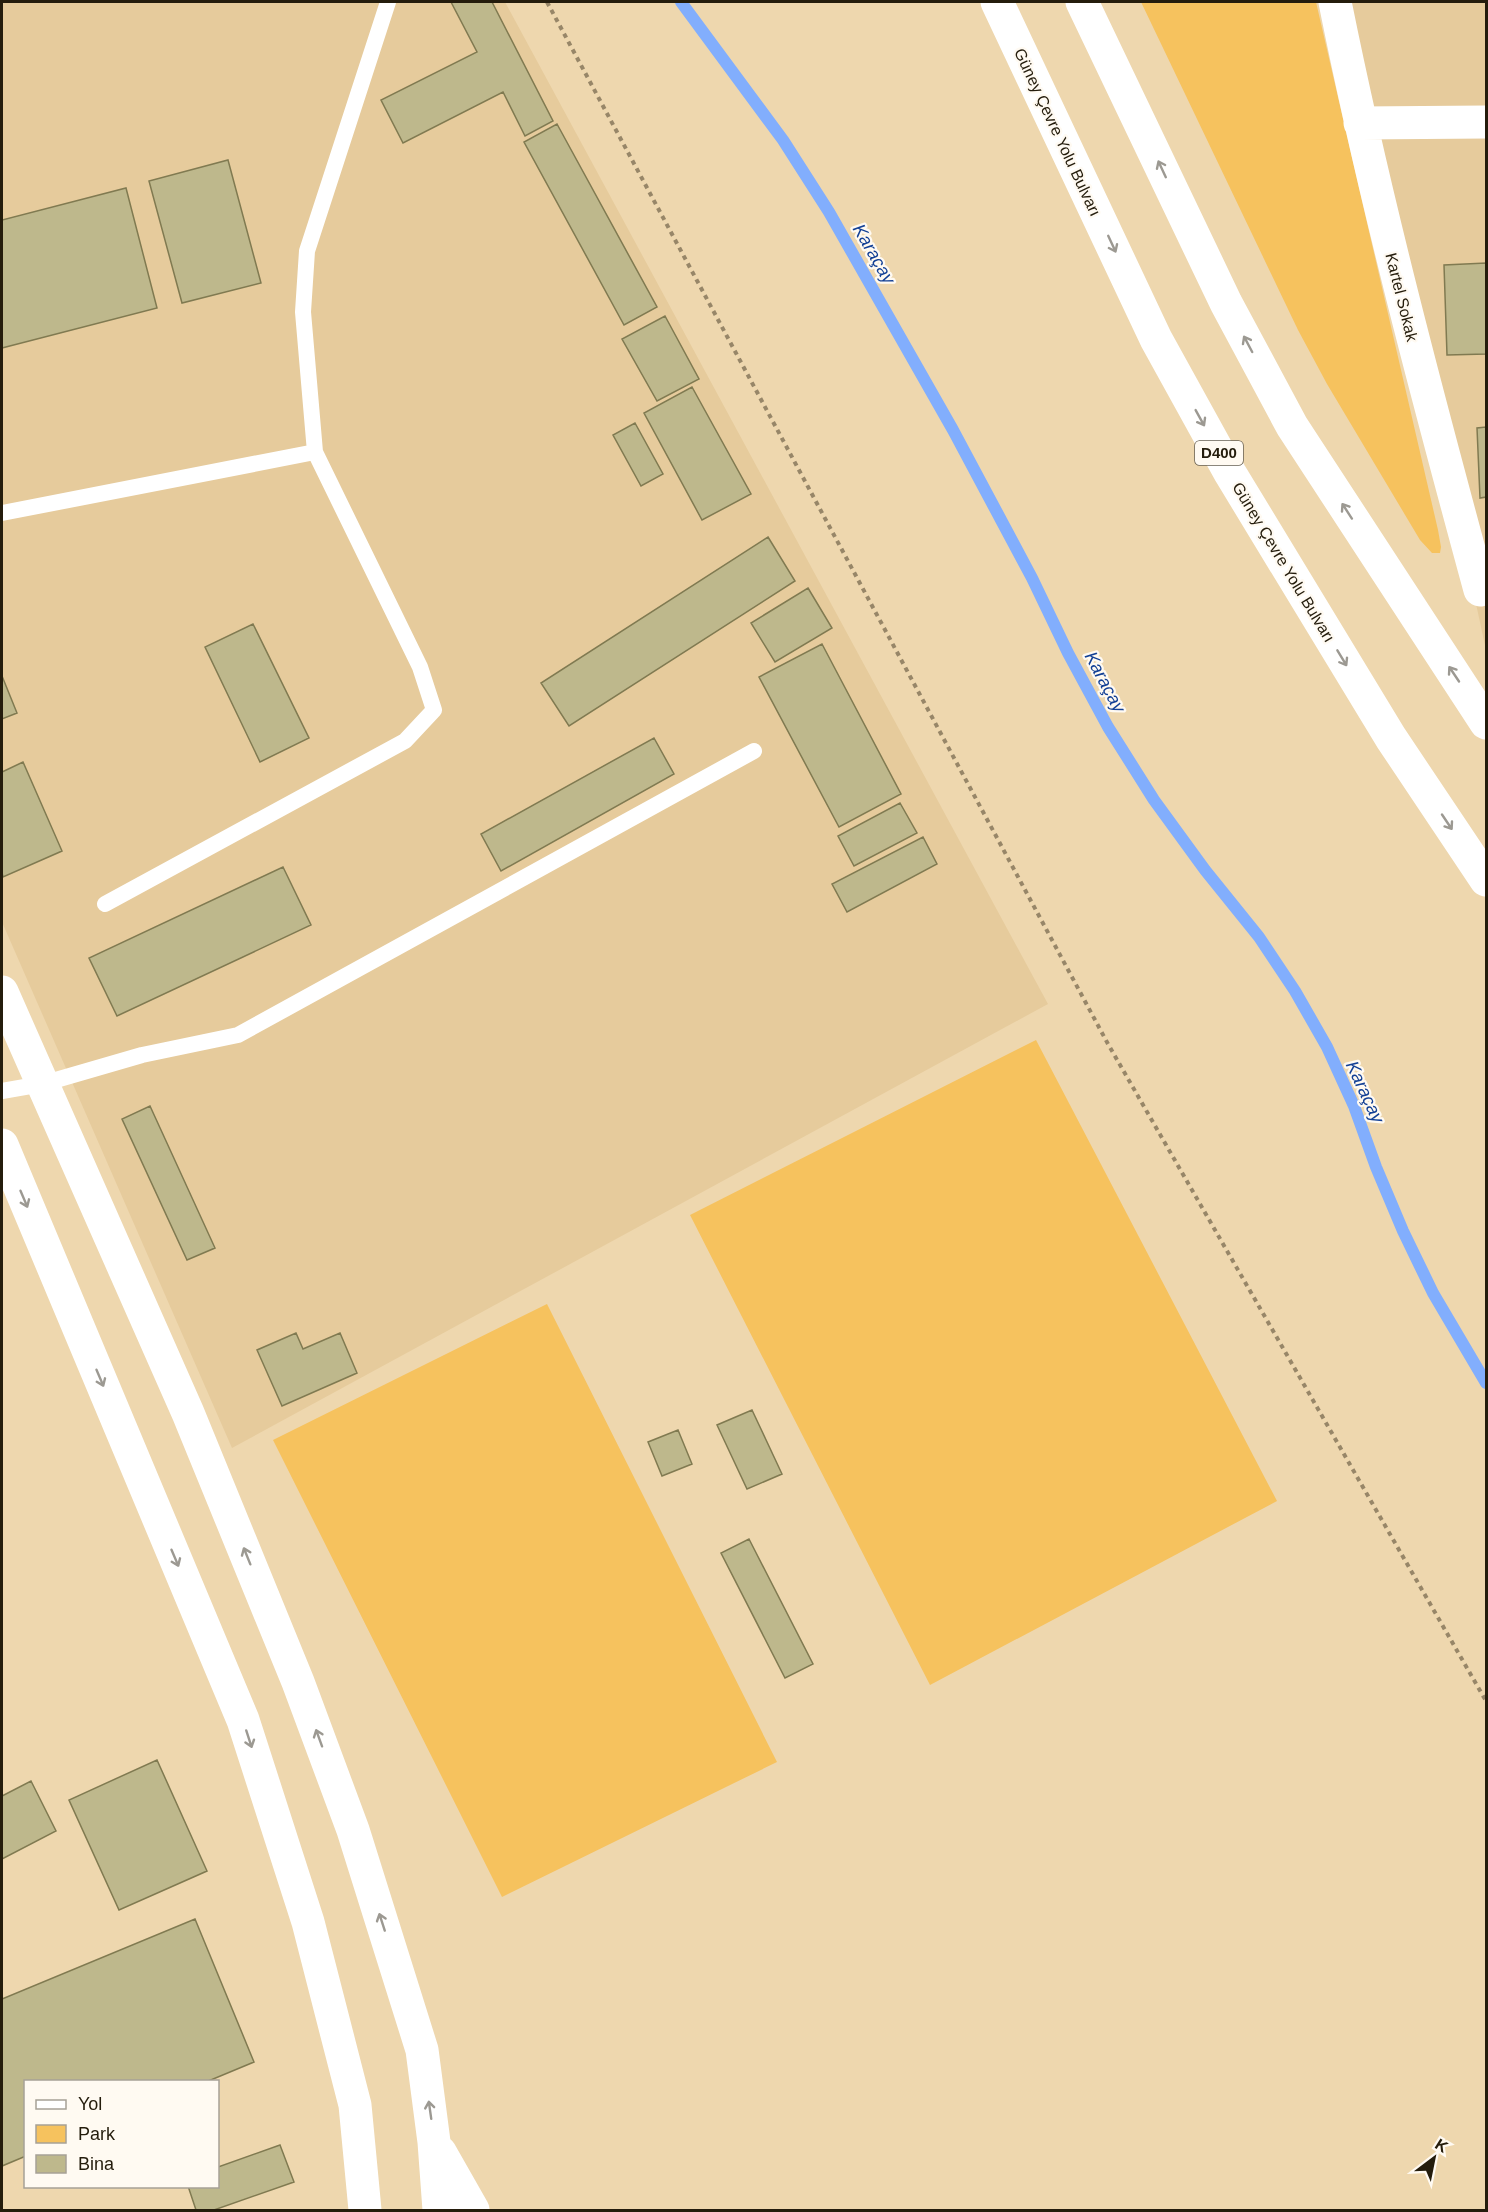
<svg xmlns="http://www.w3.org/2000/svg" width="1488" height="2212" font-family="Arial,sans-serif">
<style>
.built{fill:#e6cb9c}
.green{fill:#f6c25e}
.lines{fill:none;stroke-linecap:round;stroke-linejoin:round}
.stream{stroke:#82aefd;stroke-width:12}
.building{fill:#beb88c;stroke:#807a51;stroke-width:1.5}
.path{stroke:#978668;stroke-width:4;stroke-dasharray:4.5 4.5;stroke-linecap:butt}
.service{stroke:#fff;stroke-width:16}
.minor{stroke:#fff;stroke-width:33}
.trunk{stroke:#fff;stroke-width:33}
.oneway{stroke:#9c9992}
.labels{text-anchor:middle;stroke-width:4.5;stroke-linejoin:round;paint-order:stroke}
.shield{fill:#fffaf2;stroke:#665f51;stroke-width:1.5}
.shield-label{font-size:15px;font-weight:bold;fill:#241c0c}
.street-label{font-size:16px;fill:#241c0c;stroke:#fffaf2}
.water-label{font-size:18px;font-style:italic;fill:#134095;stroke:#fffaf2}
</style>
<rect width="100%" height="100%" fill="#eed7ae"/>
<!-- built -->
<path class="built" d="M 2,2 L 505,2 L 1048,1004 L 232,1448 L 2,922 Z
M 1346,2 L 1486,2 L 1486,650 Z"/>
<!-- green -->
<path class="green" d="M 1141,2 L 1316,2 L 1438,530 L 1441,547 L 1440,553 L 1432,553 L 1420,540 L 1327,384 L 1298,330 Z
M 1036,1040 L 1277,1501 L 930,1685 L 690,1215 Z
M 547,1304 L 777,1762 L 502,1897 L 273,1440 Z"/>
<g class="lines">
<!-- stream -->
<path class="stream" d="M 681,2 L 783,140 L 829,212 L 953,430 L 1032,578 L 1068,653 L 1108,727 L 1154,800 L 1205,870 L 1259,937 L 1295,991 L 1327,1047 L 1354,1106 L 1376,1167 L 1403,1231 L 1433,1293 L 1486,1383"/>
</g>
<!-- building -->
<path class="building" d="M 451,2 L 492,2 L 553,121 L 525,136 L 503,92 L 403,143 L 381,100 L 477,52 Z
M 557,124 L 657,307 L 624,325 L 524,142 Z
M 228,160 L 261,283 L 182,303 L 149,181 Z
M 126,188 L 157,308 L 2,348 L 2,220 Z
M 1486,263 L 1486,354 L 1447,355 L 1444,265 Z
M 665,316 L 699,379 L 657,401 L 622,339 Z
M 692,387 L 751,494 L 702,520 L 644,413 Z
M 635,423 L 663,474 L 641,486 L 613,435 Z
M 1486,427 L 1486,497 L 1480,498 L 1477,428 Z
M 768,537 L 795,581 L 569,726 L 541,683 Z
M 808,588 L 832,628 L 775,662 L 751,623 Z
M 253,624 L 309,738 L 260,762 L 205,647 Z
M 822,644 L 901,794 L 839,827 L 759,677 Z
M 2,676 L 17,713 L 2,719 Z
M 654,738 L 674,774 L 501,871 L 481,834 Z
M 23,762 L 62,851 L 3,877 L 2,873 L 2,772 Z
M 900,803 L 917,833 L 854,866 L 838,836 Z
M 923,837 L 937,864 L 847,912 L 832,884 Z
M 283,867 L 311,925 L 117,1016 L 89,958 Z
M 150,1106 L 215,1248 L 187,1260 L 122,1119 Z
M 296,1333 L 303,1349 L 340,1333 L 357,1373 L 282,1406 L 257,1350 Z
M 752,1410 L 782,1474 L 747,1489 L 717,1425 Z
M 678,1430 L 692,1464 L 662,1476 L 648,1442 Z
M 749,1539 L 813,1664 L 785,1678 L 721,1553 Z
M 157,1760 L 207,1871 L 119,1910 L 69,1800 Z
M 31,1781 L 56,1831 L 2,1859 L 2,1796 Z
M 195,1919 L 254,2062 L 206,2082 L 26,2082 L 26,2156 L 2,2166 L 2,1999 Z
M 280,2145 L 294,2182 L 214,2210 L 196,2210 L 188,2186 L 218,2186 L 218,2167 Z"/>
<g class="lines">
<!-- path -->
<path class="path" d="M 547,2 L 1108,1044 L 1486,1701"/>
<!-- service -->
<path class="service" d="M 2,513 L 315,452
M 105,904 L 405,741 L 434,710 L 420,667 L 315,452 L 303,312 L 307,251 L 388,2
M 2,1091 L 42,1084 L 142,1055 L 238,1035 L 754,751"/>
<!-- minor -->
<path class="minor" d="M 1335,2 C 1375,200 1427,395 1480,590
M 1360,123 L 1486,122
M 2,992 L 188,1413 L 298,1682 L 353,1830 L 422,2050 L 434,2142 L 439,2210
M 2,1145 L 243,1720 L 308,1922 L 355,2105 L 365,2210
M 440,2152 L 473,2210"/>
<!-- trunk -->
<path class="trunk" d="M 997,2 L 1156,339 L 1230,473 L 1391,738 L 1486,880
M 1082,2 L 1226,303 L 1292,426 L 1486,723"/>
</g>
<!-- one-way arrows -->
<defs><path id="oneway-shaft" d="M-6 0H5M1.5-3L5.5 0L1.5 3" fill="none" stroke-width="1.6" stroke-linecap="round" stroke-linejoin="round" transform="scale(1.5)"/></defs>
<g class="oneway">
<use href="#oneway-shaft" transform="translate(1162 169) rotate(-115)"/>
<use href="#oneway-shaft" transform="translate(1112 244) rotate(65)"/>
<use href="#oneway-shaft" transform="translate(1248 344) rotate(-118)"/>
<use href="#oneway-shaft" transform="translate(1200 418) rotate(61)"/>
<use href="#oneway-shaft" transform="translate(1347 511) rotate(-123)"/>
<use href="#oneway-shaft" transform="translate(1342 658) rotate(59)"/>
<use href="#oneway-shaft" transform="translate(1454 674) rotate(-124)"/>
<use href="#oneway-shaft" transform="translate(1447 822) rotate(56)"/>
<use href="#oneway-shaft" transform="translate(24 1199) rotate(67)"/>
<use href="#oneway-shaft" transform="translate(100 1378) rotate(67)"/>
<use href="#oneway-shaft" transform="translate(247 1556) rotate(-112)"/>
<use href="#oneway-shaft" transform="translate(175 1558) rotate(67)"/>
<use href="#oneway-shaft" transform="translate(319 1738) rotate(-110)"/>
<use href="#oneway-shaft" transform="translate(249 1739) rotate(72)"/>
<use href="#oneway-shaft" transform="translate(382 1922) rotate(-108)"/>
<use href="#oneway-shaft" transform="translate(430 2110) rotate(-98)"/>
</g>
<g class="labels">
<!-- shield labels -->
<rect class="shield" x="1195" y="441" width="48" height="24" rx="4.5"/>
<g class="shield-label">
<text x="1219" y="458">D400</text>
</g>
<!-- street labels -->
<g class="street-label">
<text transform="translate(1058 132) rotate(65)" y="6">Güney Çevre Yolu Bulvarı</text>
<text transform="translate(1402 297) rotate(76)" y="6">Kartel Sokak</text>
<text transform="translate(1284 562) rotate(59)" y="6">Güney Çevre Yolu Bulvarı</text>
</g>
<!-- water labels -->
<g class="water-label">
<text transform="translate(874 254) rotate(60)" y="6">Karaçay</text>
<text transform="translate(1105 682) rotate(62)" y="6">Karaçay</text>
<text transform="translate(1365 1092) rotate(65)" y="6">Karaçay</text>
</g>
</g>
<!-- border -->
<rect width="1488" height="2212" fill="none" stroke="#241c0c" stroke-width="6"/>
<!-- legend -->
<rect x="24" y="2080" width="195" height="108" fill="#fffaf2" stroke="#a7a196" stroke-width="1.5"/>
<rect x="36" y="2100" width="30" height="9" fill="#ffffff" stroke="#a7a196" stroke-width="1.5"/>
<text x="78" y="2110" font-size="18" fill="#241c0c">Yol</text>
<rect x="36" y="2125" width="30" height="18" fill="#f6c25e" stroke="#a7a196" stroke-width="1.5"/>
<text x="78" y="2140" font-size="18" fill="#241c0c">Park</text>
<rect x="36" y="2155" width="30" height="18" fill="#beb88c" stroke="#a7a196" stroke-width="1.5"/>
<text x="78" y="2170" font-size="18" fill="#241c0c">Bina</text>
<!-- north arrow -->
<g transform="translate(1434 2158) rotate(32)" stroke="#fffaf2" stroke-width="4.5" paint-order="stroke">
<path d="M0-4.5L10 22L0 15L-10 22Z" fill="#241c0c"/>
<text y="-9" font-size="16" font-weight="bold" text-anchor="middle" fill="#241c0c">K</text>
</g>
</svg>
